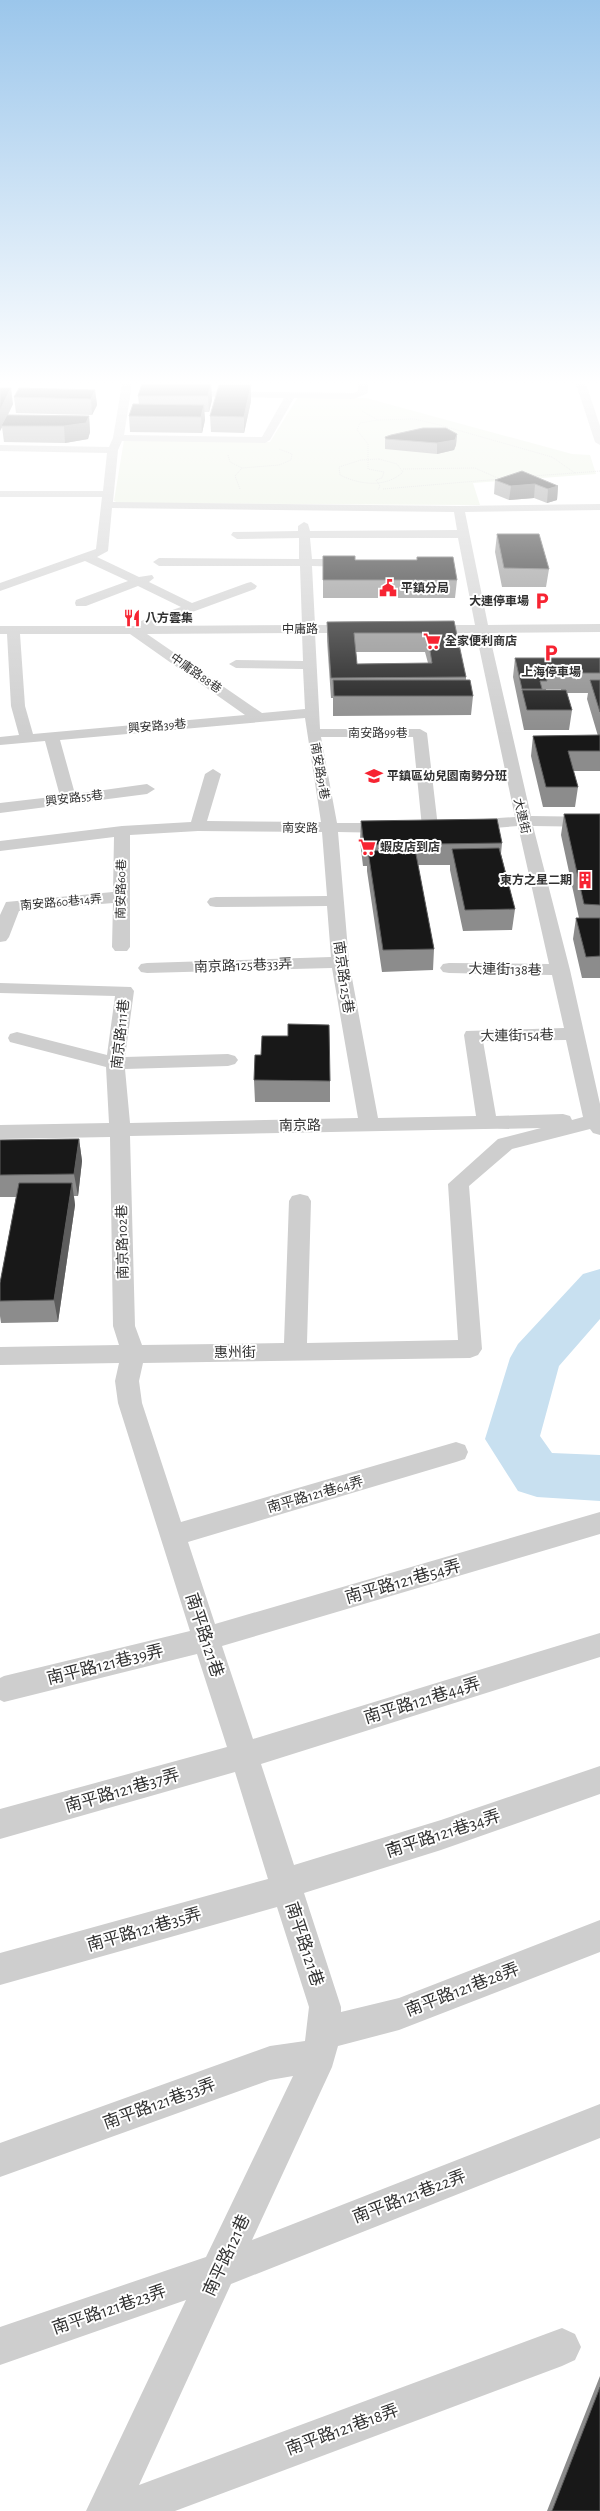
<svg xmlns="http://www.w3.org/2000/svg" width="600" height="2511" font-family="'Alegreya Sans','Noto Sans TC',sans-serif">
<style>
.green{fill:#e7efde}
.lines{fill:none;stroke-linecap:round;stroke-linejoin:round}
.river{fill:#c8e0f0;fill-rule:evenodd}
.path{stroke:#cecece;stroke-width:1;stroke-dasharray:1 1;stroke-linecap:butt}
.minor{fill:#cecece;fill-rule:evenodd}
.wall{fill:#8c8c8c;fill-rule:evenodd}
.shaded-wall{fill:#5d5d5d}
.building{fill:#181818;stroke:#5d5d5d;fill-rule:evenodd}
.labels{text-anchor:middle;stroke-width:4;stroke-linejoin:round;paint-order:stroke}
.far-poi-label{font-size:12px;font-weight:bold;fill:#313131;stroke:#fff;text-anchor:start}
.far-street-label{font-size:12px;fill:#313131;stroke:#fff}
.street-label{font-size:14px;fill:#313131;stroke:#fff}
.near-street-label{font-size:17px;fill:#313131;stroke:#fff}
</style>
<rect width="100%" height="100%" fill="#fff"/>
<!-- green -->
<path class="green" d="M 298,397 L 366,398 L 572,454 L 590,455 L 596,474 L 473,483 L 480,505 L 119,503 L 114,501 L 124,440 L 270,442 Z"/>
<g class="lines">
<!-- river -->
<path class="river" d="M 600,1269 L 600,1319 L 559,1366 L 540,1436 L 552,1453 L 600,1455 L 600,1501 L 537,1497 L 518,1491 L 485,1439 L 510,1358 L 518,1344 L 583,1274 Z"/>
<!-- path -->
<path class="path" d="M 362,411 L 378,420 L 360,423 L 357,430 L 368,444 L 368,469 L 384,472 L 382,478 L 376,480 L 380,486 L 378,490
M 378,420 L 414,419 L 436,424 L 552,457 L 575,473 L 532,476
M 228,455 L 230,462 L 242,468
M 379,459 L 397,464 L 403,472 C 386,488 360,485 340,475 L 339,467 L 361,460 Z
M 403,469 L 475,468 L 500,479
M 575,473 L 600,471
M 240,489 L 235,476 L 242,468 L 279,465 L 291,460 L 292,454 L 279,449
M 383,489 L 501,479"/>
<!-- minor -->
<path class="minor" d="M 122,384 L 132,384 L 124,435 L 262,437 L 284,398 L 178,396 L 176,394 L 181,391 L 353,393 L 358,391 L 358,384 L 368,384 L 368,393 L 354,399 L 294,398 L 270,440 L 265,443 L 122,441 L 118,450 L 113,502 L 459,506 L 600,504 L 600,510 L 465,512 L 488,625 L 600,624 L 600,632 L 489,633 L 531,816 L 600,817 L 600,827 L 533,826 L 570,970 L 600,1104 L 600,1135 L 593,1133 L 590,1129 L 512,1149 L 469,1186 L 482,1349 L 478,1355 L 470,1358 L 143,1363 L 139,1381 L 142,1403 L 181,1522 L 456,1442 L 465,1445 L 468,1452 L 465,1459 L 456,1462 L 188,1542 L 215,1624 L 600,1512 L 600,1534 L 222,1646 L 253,1739 L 600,1633 L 600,1657 L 261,1764 L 294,1865 L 441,1820 L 600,1766 L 600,1794 L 441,1850 L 304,1893 L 341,2007 L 341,2012 L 399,1998 L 600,1920 L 600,1952 L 399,2030 L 338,2046 L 332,2067 L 252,2240 L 600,2104 L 600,2138 L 231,2284 L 139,2485 L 562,2328 L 575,2334 L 581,2347 L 575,2360 L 562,2366 L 175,2511 L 86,2511 L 186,2300 L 0,2365 L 0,2327 L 206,2257 L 293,2076 L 270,2080 L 0,2177 L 0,2143 L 270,2046 L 305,2041 L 309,2007 L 277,1907 L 0,1985 L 0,1953 L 268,1879 L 235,1772 L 0,1839 L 0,1809 L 227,1747 L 197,1654 L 4,1702 L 0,1700 L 0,1678 L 4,1676 L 190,1631 L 118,1403 L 115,1381 L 119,1363 L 0,1365 L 0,1347 L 119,1345 L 113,1326 L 110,1137 L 0,1139 L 0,1125 L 109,1123 L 106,1067 L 10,1042 L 8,1038 L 10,1034 L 17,1032 L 107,1055 L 115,996 L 0,993 L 0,983 L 131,987 L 134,991 L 125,1057 L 228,1054 L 235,1056 L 238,1060 L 235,1064 L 228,1066 L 125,1069 L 130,1123 L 358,1118 L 332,968 L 147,973 L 141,972 L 138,968 L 141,964 L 147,963 L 331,957 L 327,906 L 216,907 L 210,906 L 207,902 L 210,898 L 216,897 L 327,896 L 322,832 L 198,831 L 130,835 L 130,947 L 127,951 L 115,951 L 112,947 L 113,903 L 19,911 L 9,937 L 6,941 L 0,942 L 0,915 L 6,902 L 113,892 L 114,837 L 0,851 L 0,841 L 122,826 L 191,822 L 205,774 L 213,769 L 221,774 L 207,821 L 321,822 L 305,718 L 60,740 L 75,794 L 147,784 L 155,789 L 147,794 L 0,813 L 0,803 L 60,796 L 45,741 L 0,745 L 0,737 L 19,735 L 11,706 L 7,634 L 0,634 L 0,626 L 141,626 L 141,621 L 181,607 L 138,586 L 86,606 L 76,606 L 75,603 L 76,600 L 128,581 L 85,561 L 0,591 L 0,583 L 96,549 L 102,497 L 0,497 L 0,491 L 103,491 L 107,453 L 0,451 L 0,445 L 109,447 L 113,438 ZM 112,508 L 454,512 L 457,530 L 310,531 L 308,524 L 304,522 L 298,526 L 298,531 L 233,532 L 231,535 L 237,539 L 299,538 L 299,559 L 159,558 L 153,562 L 159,566 L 300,566 L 302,625 L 154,626 L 255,589 L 257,586 L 251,582 L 247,583 L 192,603 L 149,582 L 154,578 L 152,575 L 139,577 L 97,557 L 108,551 ZM 310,538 L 458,538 L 475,625 L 425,625 L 418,629 L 425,633 L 476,633 L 515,817 L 468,820 L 460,825 L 468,830 L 518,826 L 549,964 L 449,963 L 443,964 L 440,968 L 443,972 L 449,973 L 552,975 L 564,1028 L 466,1031 L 464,1035 L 476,1116 L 378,1118 L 349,962 L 338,832 L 390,833 L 398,828 L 390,823 L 337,823 L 321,737 L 413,737 L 422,827 L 430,832 L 438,827 L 427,733 L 420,729 L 320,729 L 315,633 L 357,633 L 364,629 L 357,625 L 315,625 L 312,566 L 353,567 L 359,563 L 353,559 L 312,559 ZM 302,633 L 303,661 L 236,660 L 229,664 L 236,668 L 303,669 L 305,709 L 262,713 L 147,634 ZM 20,634 L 130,634 L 245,715 L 33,734 L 25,706 ZM 566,1040 L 583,1117 L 572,1120 L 570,1116 L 563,1114 L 496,1116 L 483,1041 ZM 541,1128 L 498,1139 L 448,1184 L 458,1340 L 307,1343 L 311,1201 L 308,1196 L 300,1194 L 292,1196 L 289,1201 L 284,1343 L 142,1345 L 135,1326 L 130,1136 Z
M 576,384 L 586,384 L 600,426 L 600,445 L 595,442 Z"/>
</g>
<!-- wall -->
<path class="wall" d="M 211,384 L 212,400 L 209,412 L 204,412 L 205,420 L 202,433 L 130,432 L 129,416 L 139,404 L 138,396 Z
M 251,385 L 251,401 L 244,433 L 211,432 L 210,416 Z
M 0,388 L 13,404 L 8,415 L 89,416 L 90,432 L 88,439 L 65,443 L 4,442 L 2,427 L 0,431 Z
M 95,390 L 97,405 L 92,415 L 16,413 L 14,397 Z
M 457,434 L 456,445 L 454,450 L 437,454 L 385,449 L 385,437 Z
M 495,480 L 558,486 L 557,500 L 547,503 L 534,498 L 509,500 L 494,494 Z
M 497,534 L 549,569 L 546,587 L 502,587 L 495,552 Z
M 323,556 L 355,560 L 417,560 L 417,557 L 457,580 L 455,598 L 323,598 Z
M 454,621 L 466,677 L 466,680 L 473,696 L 471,715 L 333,716 L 333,698 L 331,698 L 327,641 L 327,622 ZM 356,652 L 425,652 L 428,663 L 357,664 Z
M 515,658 L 600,658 L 600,771 L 573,771 L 578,787 L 575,807 L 543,807 L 531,756 L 533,736 L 598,736 L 587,699 L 588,693 L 567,693 L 572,710 L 569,730 L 524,730 L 513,677 ZM 546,689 L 561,689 L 561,690 L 546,690 Z
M 564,814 L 600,814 L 600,978 L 582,978 L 573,939 L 576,918 L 579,918 L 561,835 Z
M 361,821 L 502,843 L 501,854 L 515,909 L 512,930 L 463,931 L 450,870 L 450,865 L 418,865 L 434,949 L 433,970 L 382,972 L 367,871 L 367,866 L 363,866 L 360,841 Z
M 254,1080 L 330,1081 L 330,1102 L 255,1102 Z
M 79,1139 L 82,1161 L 78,1196 L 74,1196 L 75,1205 L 58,1322 L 1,1323 L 0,1316 L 0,1283 L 16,1197 L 0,1197 L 0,1140 Z
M 600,2376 L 600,2511 L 547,2511 Z"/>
<!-- shaded-wall -->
<path class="shaded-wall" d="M 211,384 L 212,400 L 209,412 L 208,396 Z
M 251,385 L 251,401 L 244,433 L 244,417 Z
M 11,388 L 13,404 L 2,426 L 1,426 L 2,427 L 0,431 L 0,410 Z
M 95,390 L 97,405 L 92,415 L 91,399 Z
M 204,405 L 205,420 L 202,433 L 201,417 Z
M 89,416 L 90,432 L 88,439 L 65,443 L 64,426 Z
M 457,434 L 456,445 L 454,450 L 437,454 L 437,443 Z
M 535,484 L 534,498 L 509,500 L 511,486 Z
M 558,486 L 557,500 L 547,503 L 548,489 Z
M 79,1139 L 82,1161 L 78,1196 L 74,1174 Z
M 72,1183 L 75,1205 L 58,1322 L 54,1300 Z"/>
<!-- building -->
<path class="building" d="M 142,384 L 211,384 L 208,396 L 138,396 Z
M 219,385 L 251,385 L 244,417 L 210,416 Z
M 0,388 L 11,388 L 0,410 Z
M 19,388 L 95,390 L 91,399 L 14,397 Z
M 133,404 L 204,405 L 201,417 L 129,416 Z
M 7,415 L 89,416 L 86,423 L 64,426 L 1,426 Z
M 423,428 L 446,428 L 457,434 L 455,440 L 437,443 L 386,439 L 385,437 L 391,435 Z
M 522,471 L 558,486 L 548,489 L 535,484 L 511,486 L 495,480 Z
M 497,534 L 539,534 L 549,569 L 504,568 Z
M 323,556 L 355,556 L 355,560 L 417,560 L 417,557 L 453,557 L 457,580 L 323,580 Z
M 454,621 L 466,677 L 331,678 L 327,622 ZM 354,633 L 427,633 L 432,663 L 357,664 Z
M 515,658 L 600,658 L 600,673 L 564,673 L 563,670 L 544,670 L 547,681 L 540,681 L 542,689 L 522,689 Z
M 333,680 L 470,680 L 473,696 L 334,696 Z
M 590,680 L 600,680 L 600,712 Z
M 522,690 L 566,690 L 572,710 L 527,710 Z
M 600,735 L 600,751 L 568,751 L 578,787 L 546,787 L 533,736 Z
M 564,814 L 600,814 L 600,905 L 584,904 Z
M 497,819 L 502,843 L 364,845 L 361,821 Z
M 499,848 L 515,909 L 465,910 L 452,849 Z
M 415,849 L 434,949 L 383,950 L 368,851 Z
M 576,918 L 600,918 L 600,956 L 586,957 Z
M 288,1024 L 329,1025 L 330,1081 L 254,1080 L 255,1055 L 261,1055 L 262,1036 L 288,1036 Z
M 79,1139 L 74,1174 L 0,1175 L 0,1140 Z
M 19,1183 L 72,1183 L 54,1300 L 0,1301 L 0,1283 Z
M 600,2387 L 600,2511 L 552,2511 Z"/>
<!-- sky -->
<linearGradient id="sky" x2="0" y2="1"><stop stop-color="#9bc6eb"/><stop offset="0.52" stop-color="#fff"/><stop offset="1" stop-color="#fff" stop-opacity="0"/></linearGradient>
<rect width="600" height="736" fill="url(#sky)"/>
<!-- icons -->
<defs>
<g id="civic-bare" transform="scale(1.38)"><path d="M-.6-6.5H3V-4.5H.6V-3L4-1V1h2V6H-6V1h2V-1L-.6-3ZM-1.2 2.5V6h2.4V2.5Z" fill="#f72432" stroke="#fff" stroke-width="2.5" paint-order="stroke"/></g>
<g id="parking-bare" transform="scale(1.38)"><path d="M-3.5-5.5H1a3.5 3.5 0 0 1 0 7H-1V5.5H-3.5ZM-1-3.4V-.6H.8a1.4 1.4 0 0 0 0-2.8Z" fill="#f72432" stroke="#fff" stroke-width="2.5" paint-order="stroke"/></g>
<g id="restaurant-bare" transform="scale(1.38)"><path d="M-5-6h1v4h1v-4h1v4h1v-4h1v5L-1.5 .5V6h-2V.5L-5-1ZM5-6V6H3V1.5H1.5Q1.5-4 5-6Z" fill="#f72432" stroke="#fff" stroke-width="2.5" paint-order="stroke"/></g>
<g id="supermarket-bare" transform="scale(1.38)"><path d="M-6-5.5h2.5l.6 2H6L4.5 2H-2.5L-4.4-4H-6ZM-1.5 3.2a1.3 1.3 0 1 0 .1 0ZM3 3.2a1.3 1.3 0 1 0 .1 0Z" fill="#f72432" stroke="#fff" stroke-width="2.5" paint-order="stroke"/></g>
<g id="school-bare" transform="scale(1.38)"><path d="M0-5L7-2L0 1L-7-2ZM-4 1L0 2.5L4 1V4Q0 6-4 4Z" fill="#f72432" stroke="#fff" stroke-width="2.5" paint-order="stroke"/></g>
<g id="building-bare" transform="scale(1.38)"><path d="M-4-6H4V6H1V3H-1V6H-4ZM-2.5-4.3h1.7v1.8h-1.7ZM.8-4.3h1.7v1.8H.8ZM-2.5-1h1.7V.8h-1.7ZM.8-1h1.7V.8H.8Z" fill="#f72432" stroke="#fff" stroke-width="2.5" paint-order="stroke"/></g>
</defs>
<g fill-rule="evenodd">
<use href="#civic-bare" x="388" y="588"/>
<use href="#parking-bare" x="542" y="601"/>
<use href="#restaurant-bare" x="132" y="618"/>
<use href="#supermarket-bare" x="432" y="641"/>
<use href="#parking-bare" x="551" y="653"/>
<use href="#school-bare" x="374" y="776"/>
<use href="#supermarket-bare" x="367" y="847"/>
<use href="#building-bare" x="585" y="880"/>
</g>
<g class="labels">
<!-- far-poi labels -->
<g class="far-poi-label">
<text x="401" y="592">平鎮分局</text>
<text x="529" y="605" text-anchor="end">大連停車場</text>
<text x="145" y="622">八方雲集</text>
<text x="445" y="645">全家便利商店</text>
<text x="551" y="676" text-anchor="middle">上海停車場</text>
<text x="387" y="780">平鎮區幼兒園南勢分班</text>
<text x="380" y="851">蝦皮店到店</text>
<text x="572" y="884" text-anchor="end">東方之星二期</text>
</g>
<!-- far-street labels -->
<g class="far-street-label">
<text x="300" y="633">中庸路</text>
<text transform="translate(196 673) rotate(35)" y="4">中庸路88巷</text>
<text transform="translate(157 726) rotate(-5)" y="4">興安路39巷</text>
<text x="378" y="737">南安路99巷</text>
<text transform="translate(320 771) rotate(80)" y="4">南安路91巷</text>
<text transform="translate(74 798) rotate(-7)" y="4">興安路55巷</text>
<text transform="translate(522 816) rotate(77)" y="4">大連街</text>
<text transform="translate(300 828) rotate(1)" y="4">南安路</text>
<text transform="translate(121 889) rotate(-89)" y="4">南安路60巷</text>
<text transform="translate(61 902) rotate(-5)" y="4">南安路60巷14弄</text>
</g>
<!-- street labels -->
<g class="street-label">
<text transform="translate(243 965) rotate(-2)" y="5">南京路125巷33弄</text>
<text transform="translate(505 969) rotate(1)" y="5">大連街138巷</text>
<text transform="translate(344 977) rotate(82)" y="5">南京路125巷</text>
<text transform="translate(120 1034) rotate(-84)" y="5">南京路111巷</text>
<text transform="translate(517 1035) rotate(-1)" y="5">大連街154巷</text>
<text transform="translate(300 1125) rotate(-1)" y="5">南京路</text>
<text transform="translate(122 1242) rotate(-91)" y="5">南京路102巷</text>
<text transform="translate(235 1352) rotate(-1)" y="5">惠州街</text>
<text transform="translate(315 1494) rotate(-16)" y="5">南平路121巷64弄</text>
</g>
<!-- near-street labels -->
<g class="near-street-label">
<text transform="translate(403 1581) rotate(-16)" y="6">南平路121巷54弄</text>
<text transform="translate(205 1635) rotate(72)" y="6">南平路121巷</text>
<text transform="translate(105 1664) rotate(-14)" y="6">南平路121巷39弄</text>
<text transform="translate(422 1700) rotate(-17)" y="6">南平路121巷44弄</text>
<text transform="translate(122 1790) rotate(-16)" y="6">南平路121巷37弄</text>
<text transform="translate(443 1833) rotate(-18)" y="6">南平路121巷34弄</text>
<text transform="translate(144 1929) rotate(-16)" y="6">南平路121巷35弄</text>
<text transform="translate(305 1944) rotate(72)" y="6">南平路121巷</text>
<text transform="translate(462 1989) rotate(-21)" y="6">南平路121巷28弄</text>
<text transform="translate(159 2103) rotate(-20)" y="6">南平路121巷33弄</text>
<text transform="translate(409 2196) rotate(-21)" y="6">南平路121巷22弄</text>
<text transform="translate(226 2255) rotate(-65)" y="6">南平路121巷</text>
<text transform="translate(109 2309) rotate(-19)" y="6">南平路121巷23弄</text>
<text transform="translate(342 2429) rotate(-20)" y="6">南平路121巷18弄</text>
</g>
</g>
</svg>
